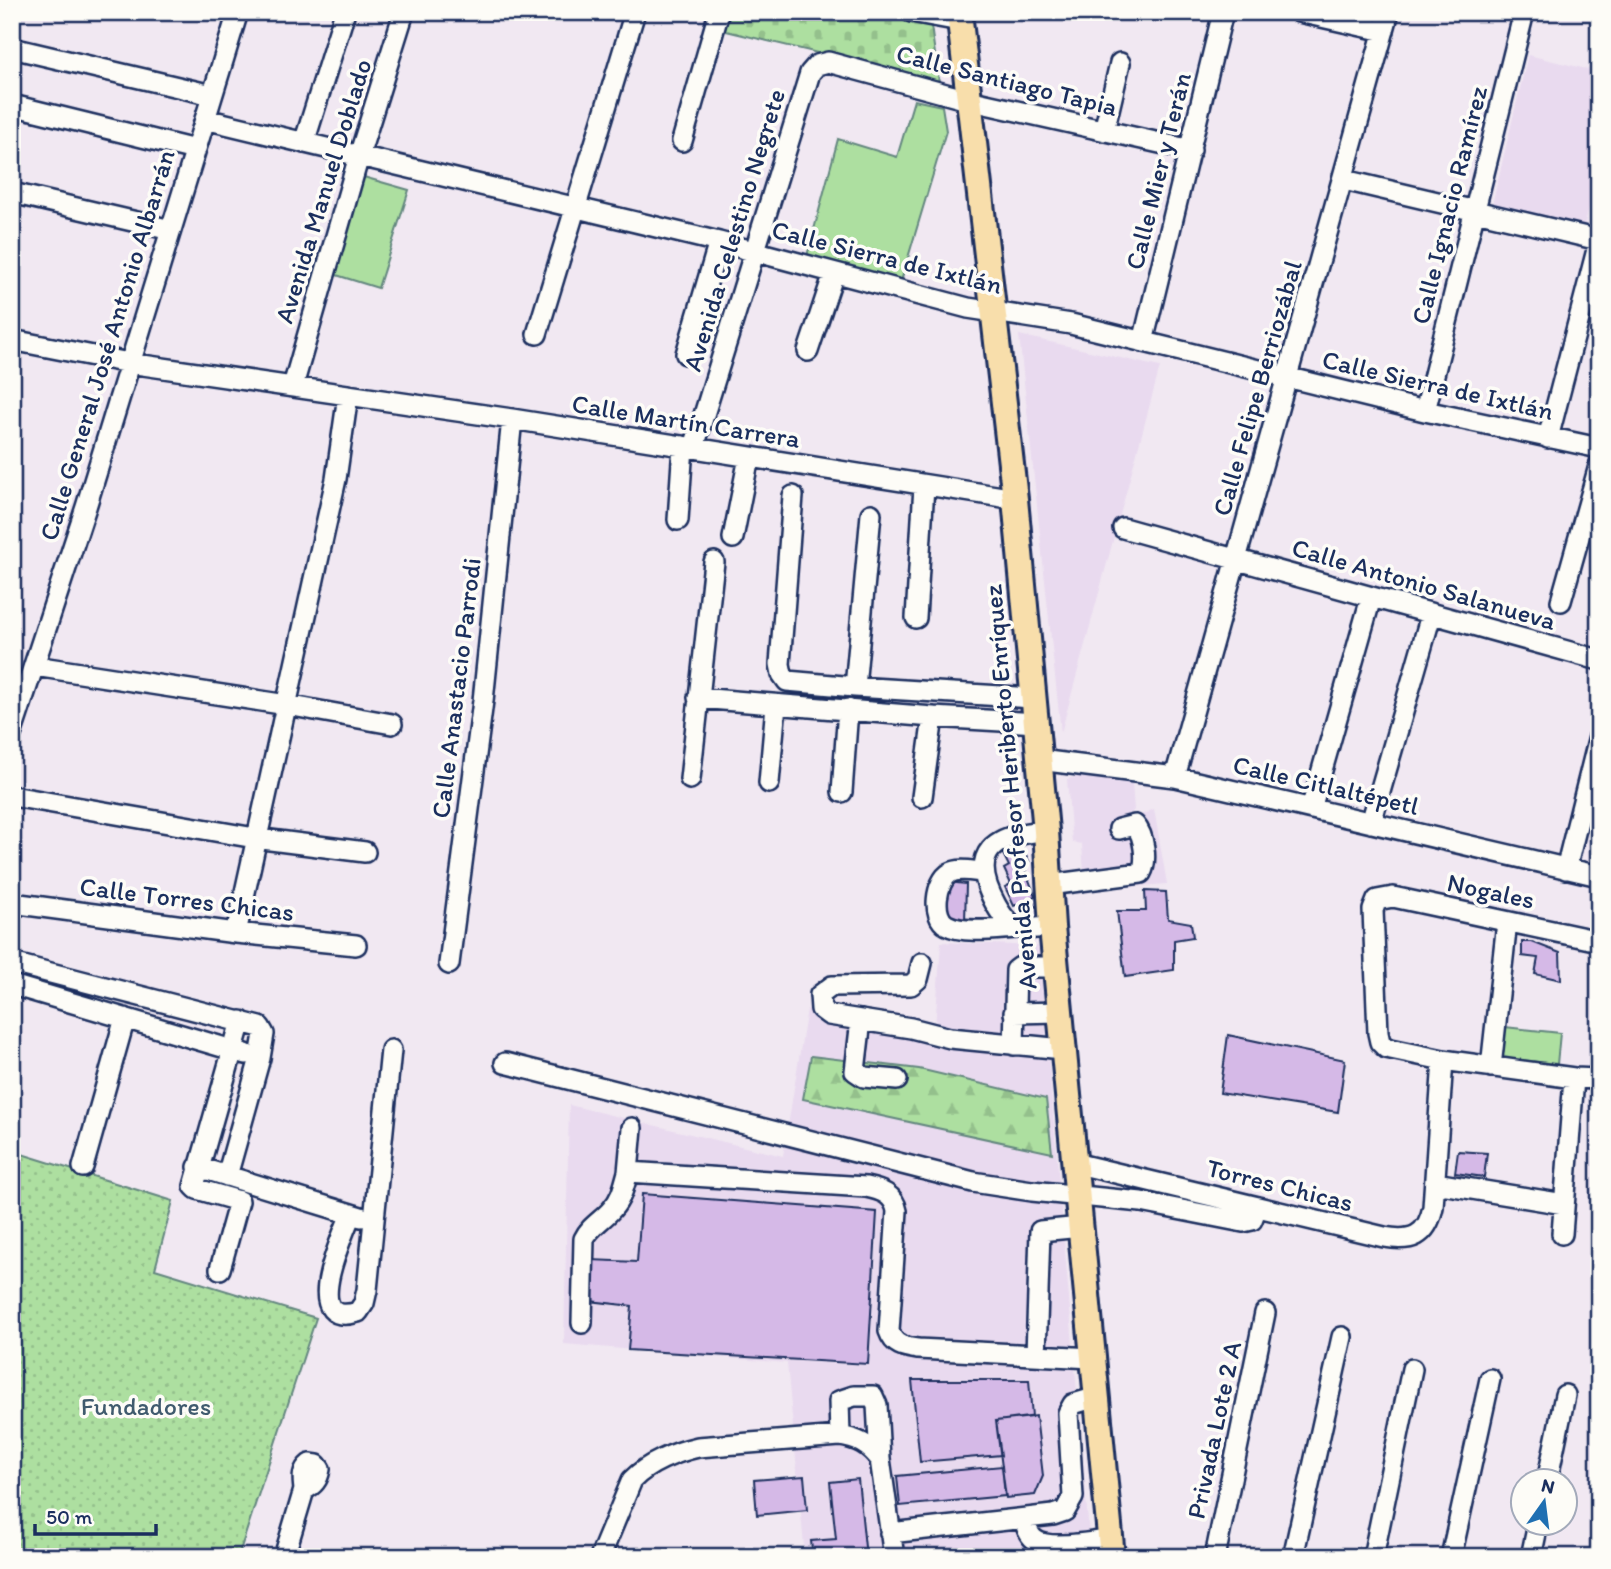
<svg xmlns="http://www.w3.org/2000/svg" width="1611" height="1569" font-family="Itim,sans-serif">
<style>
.built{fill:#e9daef}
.grass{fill:#addfa0;stroke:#64877f;stroke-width:2}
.forest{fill:url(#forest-firs);stroke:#64877f;stroke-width:2}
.cemetery{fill:url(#cemetery-stones);stroke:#64877f;stroke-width:2}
.park{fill:url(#park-dots);stroke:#64877f;stroke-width:2}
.building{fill:#d5b9e7;stroke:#1b2f5e;stroke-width:2}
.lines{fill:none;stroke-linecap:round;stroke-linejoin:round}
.minor-casing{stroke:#1b2f5e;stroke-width:24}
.major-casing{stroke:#1b2f5e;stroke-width:30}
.minor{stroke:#fdfcf7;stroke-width:19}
.major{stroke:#f8deab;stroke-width:24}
.labels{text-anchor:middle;stroke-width:7;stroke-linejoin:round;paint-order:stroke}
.street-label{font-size:26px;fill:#1b2f5e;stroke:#fdfcf7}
.park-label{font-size:26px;fill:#405b6e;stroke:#fdfcf7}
</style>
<defs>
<pattern id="forest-firs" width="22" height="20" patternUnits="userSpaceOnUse" patternTransform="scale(1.75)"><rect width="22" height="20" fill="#addfa0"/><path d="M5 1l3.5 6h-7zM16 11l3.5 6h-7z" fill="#94c08c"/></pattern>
<pattern id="cemetery-stones" width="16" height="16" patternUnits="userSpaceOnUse" patternTransform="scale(1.75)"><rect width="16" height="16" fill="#addfa0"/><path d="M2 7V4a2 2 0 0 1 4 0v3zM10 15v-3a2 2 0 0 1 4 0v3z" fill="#94c08c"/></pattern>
<pattern id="park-dots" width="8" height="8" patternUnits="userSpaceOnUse" patternTransform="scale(1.75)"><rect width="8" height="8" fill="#addfa0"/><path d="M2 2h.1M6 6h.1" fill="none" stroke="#94c08c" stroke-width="1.8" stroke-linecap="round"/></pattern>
</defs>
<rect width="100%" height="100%" fill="#f1e8f2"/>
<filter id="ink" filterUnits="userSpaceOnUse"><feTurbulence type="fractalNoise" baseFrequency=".0143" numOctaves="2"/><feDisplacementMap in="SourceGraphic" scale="14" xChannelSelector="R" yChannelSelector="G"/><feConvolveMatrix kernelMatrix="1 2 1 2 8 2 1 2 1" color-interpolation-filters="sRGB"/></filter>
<g filter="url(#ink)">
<!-- built -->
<path class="built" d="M 1528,55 L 1599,72 L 1599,168 L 1584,227 L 1492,205 Z
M 1019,335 L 1160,367 L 1061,733 Z
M 1094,773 L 1132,783 L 1134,810 L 1119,825 L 1154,809 L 1167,884 L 1085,890 L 1082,844 L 1072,842 L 1067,779 Z
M 941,942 L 1039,946 L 1091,1557 L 805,1557 L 787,1363 L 564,1344 L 569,1105 L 783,1156 L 807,1009 L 935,1028 Z"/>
<!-- grass -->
<path class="grass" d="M 914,100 L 942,106 L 946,131 L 901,281 L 807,256 L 838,139 L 897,157 Z
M 360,176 L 409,190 L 378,288 L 330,273 Z
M 1505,1027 L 1560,1033 L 1557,1064 L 1502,1058 Z"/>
<!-- forest -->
<path class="forest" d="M 811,1056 L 919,1069 L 1046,1099 L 1052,1153 L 803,1099 Z"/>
<!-- cemetery -->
<path class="cemetery" d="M 727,12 L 929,12 L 939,82 L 722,30 Z"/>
<!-- park -->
<path class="park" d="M 12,1151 L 173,1201 L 155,1269 L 316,1318 L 238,1557 L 12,1557 Z"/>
<!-- building -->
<path class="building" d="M 1020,843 L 1029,861 L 1023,864 L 1035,896 L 1014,906 L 1005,887 L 1011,884 L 1004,869 L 1009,866 L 1002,852 Z
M 948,882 L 966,884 L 965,922 L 946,921 Z
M 1145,891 L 1166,892 L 1168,919 L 1191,923 L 1193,937 L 1174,940 L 1174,970 L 1125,977 L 1117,911 L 1146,911 Z
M 1522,942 L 1532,942 L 1560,953 L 1561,980 L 1535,974 L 1538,958 L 1522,956 Z
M 1228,1035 L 1345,1060 L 1338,1112 L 1220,1093 Z
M 1458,1151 L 1487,1153 L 1484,1177 L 1455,1173 Z
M 642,1194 L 877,1212 L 868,1364 L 628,1350 L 632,1306 L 590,1301 L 591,1260 L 637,1262 Z
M 912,1380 L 1029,1380 L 1032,1417 L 996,1421 L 1001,1455 L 920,1462 Z
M 1036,1416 L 1043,1476 L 1035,1495 L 1006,1498 L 996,1421 Z
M 1002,1466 L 1005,1496 L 900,1506 L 897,1476 Z
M 804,1476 L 807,1510 L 757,1515 L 754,1480 Z
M 858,1479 L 866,1557 L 813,1557 L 811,1541 L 836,1539 L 830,1482 Z"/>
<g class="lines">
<!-- minor casing -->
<g class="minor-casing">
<path id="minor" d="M 911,12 L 960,21
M 1299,12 L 1384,31
M 12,48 L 212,95
M 12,105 L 195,150
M 205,119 L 719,242 L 968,308 L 1071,324 L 1425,411 L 1599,448
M 1104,131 L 1120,63
M 682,141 L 719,12
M 304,143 L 345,12
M 1344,180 L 1599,240
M 12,193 L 171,230
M 537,334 L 635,12
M 12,340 L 129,363 L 512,419 L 1015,499
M 1143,342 L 1223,12
M 808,351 L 834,273
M 686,354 L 719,242
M 293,386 L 359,156 L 404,12
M 1425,411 L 1524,12
M 1548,438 L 1599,242
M 694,447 L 810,73 L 817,65 L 828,62 L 968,100 L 1191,150
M 793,496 L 780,664 L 782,674 L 787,681 L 855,687 L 1034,698
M 678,520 L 683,446
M 1123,528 L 1599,660
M 733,538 L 749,457
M 1561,601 L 1599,466
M 916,618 L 924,486
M 35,666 L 287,705 L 392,724
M 855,687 L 871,514
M 698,698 L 933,717 L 1037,723
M 12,732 L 86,507 L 238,12
M 1039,760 L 1175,777 L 1599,876
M 1175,777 L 1389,12
M 690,779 L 714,562
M 769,783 L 776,705
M 842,792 L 848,709
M 12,796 L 255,838 L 365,852
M 922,797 L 933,717
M 1311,809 L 1371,598
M 1371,823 L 1431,615
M 1046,831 C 994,834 967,852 996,905 C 1001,914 1009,926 1019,928 C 1029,930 1042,927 1052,927
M 1566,869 L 1599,737
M 982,872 C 972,871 959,868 950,873 C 936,881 931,917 947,925 C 963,934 999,929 1017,928
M 1049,885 L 1141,873 C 1148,861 1144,835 1135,825 L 1119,829
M 12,903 L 236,933 L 356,945
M 236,933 L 336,479 L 348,395
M 1599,941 L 1393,897 L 1377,900 L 1373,910 L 1378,1033 L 1380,1042 L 1386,1048 L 1443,1060 L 1574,1078 L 1599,1079
M 12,963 L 260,1027 L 264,1034 L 260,1058 L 227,1176
M 922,963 L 918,979 L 911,985 L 832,986 L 820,995 L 821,1009 L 829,1015 L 911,1028 L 950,1038 L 1063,1049
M 449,964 L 483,701 L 512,419
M 12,985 L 246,1054
M 1014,1013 L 1060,1012
M 861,1020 L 855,1071 L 864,1077 L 897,1080
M 1014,1045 L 1016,970 L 1020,967 L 1056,967
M 505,1063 L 973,1182 L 1032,1191 L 1141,1202 L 1243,1222 L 1252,1220 L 1257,1207
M 1491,1067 L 1507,922
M 632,1128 L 628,1172 L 866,1187 C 881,1190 894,1194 897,1211 L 889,1331 C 894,1346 904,1347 918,1349 L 1093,1358
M 1074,1163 L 1384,1237 C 1411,1242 1427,1237 1433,1207 L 1443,1060
M 83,1167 L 125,1018
M 198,1167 L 361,1217
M 1435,1183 L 1564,1204
M 351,1214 C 343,1235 298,1330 358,1312 L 364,1303 L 367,1290 L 391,1050
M 1562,1234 L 1574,1078
M 220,1269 L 239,1201 L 197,1189 L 194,1186 L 241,1021
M 582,1323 L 584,1239 C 590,1226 603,1220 612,1209 C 622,1198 624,1186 628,1172
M 1036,1355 L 1040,1231 L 1081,1227
M 840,1436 L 839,1401 L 854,1396 L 873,1396 L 877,1405 L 880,1459 L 894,1557
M 1547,1482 L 1565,1395
M 1024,1519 C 1026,1526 1028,1534 1034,1539 C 1048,1551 1093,1542 1111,1539
M 890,1533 L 1053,1515 L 1065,1511 L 1073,1497 L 1068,1413 L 1073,1404 L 1097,1397
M 284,1557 L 304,1490 C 303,1479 301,1471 310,1464 L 317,1465 L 320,1469 C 318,1480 314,1485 304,1490
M 600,1557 L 632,1480 C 648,1463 676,1452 698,1447 L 840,1436 C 858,1439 868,1444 880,1459
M 1215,1557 L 1265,1313
M 1293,1557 L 1342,1337
M 1373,1557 L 1412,1369
M 1451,1557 L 1490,1379
M 1531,1557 L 1538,1524"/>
</g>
<!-- major casing -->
<g class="major-casing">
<path id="major" d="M 959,12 L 1015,499 L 1046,831 L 1052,927 L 1112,1557"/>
</g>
<!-- minor -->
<use href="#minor" class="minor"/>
<!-- major -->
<use href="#major" class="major"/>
</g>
</g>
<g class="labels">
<!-- street labels -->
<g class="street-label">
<text transform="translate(1007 80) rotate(14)" y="9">Calle Santiago Tapia</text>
<text transform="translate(1158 171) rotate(-76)" y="9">Calle Mier y Terán</text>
<text transform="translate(323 191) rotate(-73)" y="9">Avenida Manuel Doblado</text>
<text transform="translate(1449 205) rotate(-76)" y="9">Calle Ignacio Ramírez</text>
<text transform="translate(734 230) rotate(-73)" y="9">Avenida Celestino Negrete</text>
<text transform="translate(887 257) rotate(14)" y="9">Calle Sierra de Ixtlán</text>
<text transform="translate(107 345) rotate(-73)" y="9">Calle General José Antonio Albarrán</text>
<text transform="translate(1438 385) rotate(13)" y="9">Calle Sierra de Ixtlán</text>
<text transform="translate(1257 388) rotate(-74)" y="9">Calle Felipe Berriozábal</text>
<text transform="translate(686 421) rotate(9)" y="9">Calle Martín Carrera</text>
<text transform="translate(1424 584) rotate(16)" y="9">Calle Antonio Salanueva</text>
<text transform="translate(456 688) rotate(-83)" y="9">Calle Anastacio Parrodi</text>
<text transform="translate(1326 785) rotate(13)" y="9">Calle Citlaltépetl</text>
<text transform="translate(1010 787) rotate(-95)" y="9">Avenida Profesor Heriberto Enríquez</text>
<text transform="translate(1491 891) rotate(12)" y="9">Nogales</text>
<text transform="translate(187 899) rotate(7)" y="9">Calle Torres Chicas</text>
<text transform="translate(1280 1185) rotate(14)" y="9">Torres Chicas</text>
<text transform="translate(1214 1430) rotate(-78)" y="9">Privada Lote 2 A</text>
</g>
<!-- park labels -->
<g class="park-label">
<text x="146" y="1415">Fundadores</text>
</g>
</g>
<!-- margin -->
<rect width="1611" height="1569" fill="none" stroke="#fdfcf7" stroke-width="42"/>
<rect x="21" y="21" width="1569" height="1527" fill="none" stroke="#1b2f5e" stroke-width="2.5" filter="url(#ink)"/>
<!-- north arrow -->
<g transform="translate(1544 1502) rotate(14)"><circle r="33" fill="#fdfcf7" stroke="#a3aaba" stroke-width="2"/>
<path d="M0-5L12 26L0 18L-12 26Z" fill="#1f6fb2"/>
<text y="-10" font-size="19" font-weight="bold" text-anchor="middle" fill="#1b2f5e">N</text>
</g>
<!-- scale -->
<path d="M35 1524v10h121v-10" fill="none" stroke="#1b2f5e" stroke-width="3.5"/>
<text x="46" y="1524" font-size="21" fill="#1b2f5e" stroke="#fdfcf7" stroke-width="5" paint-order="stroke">50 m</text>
</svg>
